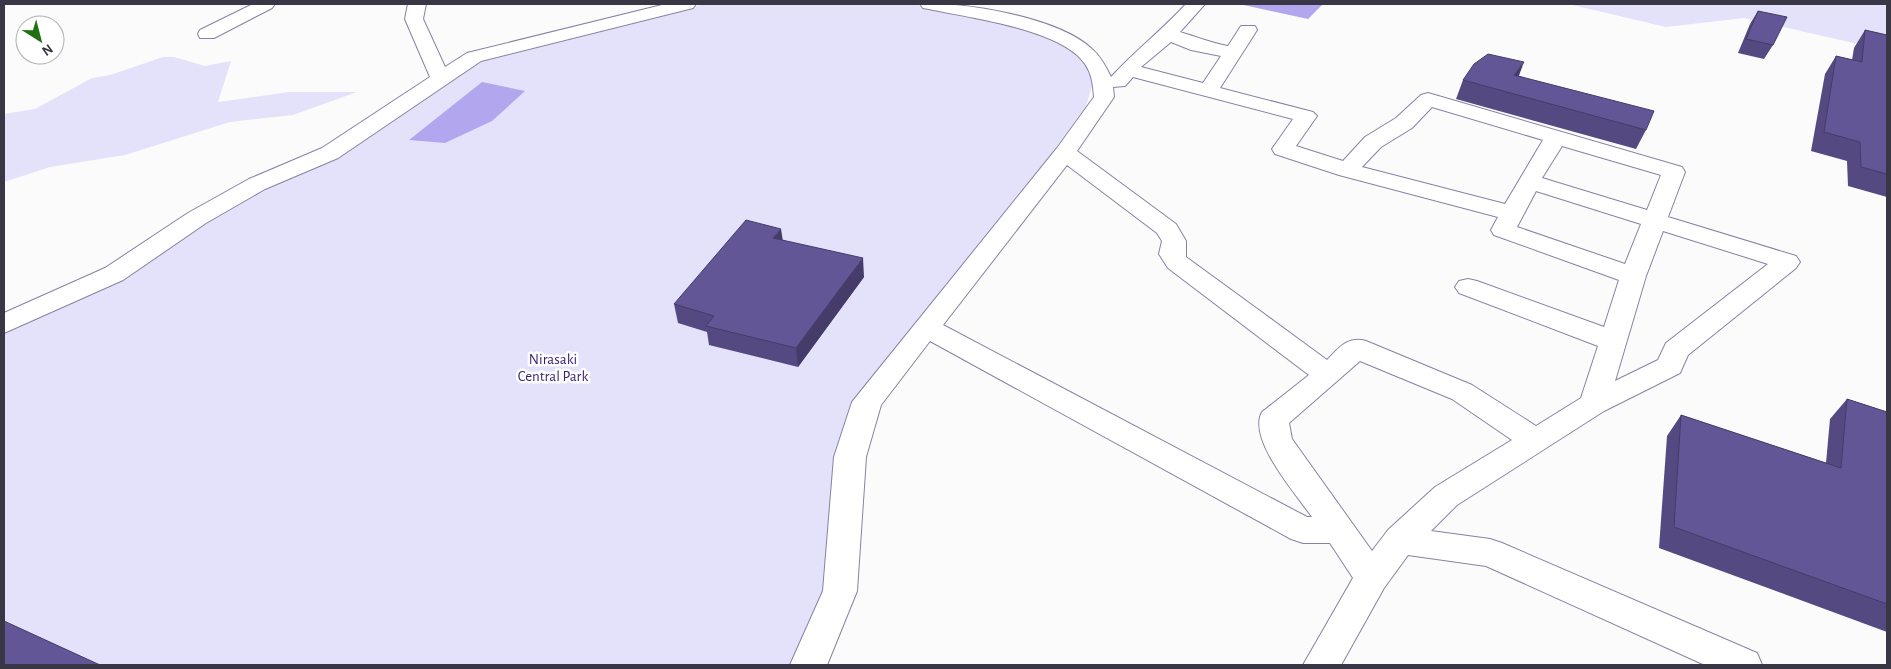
<svg xmlns="http://www.w3.org/2000/svg" width="1891" height="669" font-family="'Alegreya Sans',sans-serif">
<style>
.green{fill:#e4e1fa}
.water{fill:#b2a7ee}
.lines{fill:none;stroke-linecap:round;stroke-linejoin:round}
.minor-casing{stroke:#8782a3;stroke-width:2}
.minor{fill:#fff;fill-rule:evenodd}
.wall{fill:#544a81}
.shaded-wall{fill:#453c69}
.building{fill:#625696;stroke:#453c69}
.labels{text-anchor:middle;stroke-width:5;stroke-linejoin:round;paint-order:stroke}
.park-label{font-size:15px;fill:#371e6f;stroke:#fff}
</style>
<rect width="100%" height="100%" fill="#fbfbfb"/>
<!-- green -->
<path class="green" d="M 704,4 L 912,4 L 1026,28 L 1063,43 L 1078,54 L 1088,69 L 1093,83 L 1086,106 L 1026,188 L 869,381 L 847,417 L 841,449 L 826,587 L 793,665 L 4,665 L 4,331 L 131,272 L 193,227 L 478,60 Z
M 1568,4 L 1887,4 L 1887,46 L 1871,47 L 1744,18 L 1666,27 Z
M 163,57 L 174,57 L 205,66 L 231,61 L 218,102 L 289,92 L 357,92 L 293,115 L 230,122 L 125,155 L 50,167 L 4,182 L 4,114 L 35,109 L 92,78 L 110,75 Z"/>
<!-- water -->
<path class="water" d="M 1239,4 L 1323,4 L 1308,19 Z
M 482,82 L 525,91 L 492,121 L 445,143 L 409,140 Z"/>
<g class="lines">
<!-- minor casing -->
<g class="minor-casing">
<path id="minor" d="M 253,4 L 275,4 L 272,8 L 214,38 L 200,38 L 198,34 L 200,30 Z
M 408,4 L 426,4 L 423,19 L 445,67 L 467,53 L 666,4 L 696,4 L 693,8 L 481,61 L 338,158 L 265,189 L 206,223 L 123,280 L 4,333 L 4,313 L 105,268 L 188,213 L 249,179 L 322,148 L 430,77 L 405,19 Z
M 920,4 C 963,1 1060,18 1092,49 C 1101,57 1106,67 1111,77 C 1135,51 1162,30 1186,4 L 1205,4 L 1180,32 C 1197,37 1211,43 1228,46 L 1241,26 L 1255,26 L 1257,30 L 1220,88 L 1313,112 L 1317,116 L 1296,146 L 1343,161 L 1365,137 L 1396,118 L 1421,95 L 1428,93 L 1682,167 L 1685,172 L 1668,217 L 1796,256 L 1800,262 L 1796,268 L 1688,355 L 1680,373 L 1604,411 L 1457,505 L 1431,531 L 1490,539 L 1502,543 L 1757,653 L 1762,665 L 1705,665 L 1486,566 L 1408,555 L 1384,588 L 1341,665 L 1303,665 L 1353,578 L 1330,543 L 1303,543 L 1291,539 L 930,341 L 881,405 L 866,457 L 857,591 L 827,665 L 790,665 L 823,591 L 834,457 L 852,402 L 1057,148 L 1094,97 C 1093,85 1092,74 1085,64 C 1062,29 969,18 929,9 L 923,8 ZM 1171,42 L 1191,50 L 1221,56 L 1203,83 L 1141,67 ZM 1133,77 L 1293,119 L 1272,149 L 1275,154 L 1339,175 L 1498,217 L 1491,230 L 1494,235 L 1619,280 L 1604,327 L 1477,281 L 1468,279 L 1459,281 L 1455,287 L 1459,293 L 1598,346 L 1581,398 L 1536,426 L 1472,385 L 1366,341 C 1347,336 1339,348 1327,360 L 1186,257 L 1186,241 L 1176,224 L 1077,151 L 1114,97 L 1113,87 L 1125,86 ZM 1432,107 L 1543,140 L 1505,204 L 1362,167 L 1381,147 L 1412,128 ZM 1562,146 L 1661,175 L 1647,210 L 1542,178 ZM 1067,165 L 1157,233 L 1162,241 L 1159,254 L 1168,268 L 1309,375 L 1262,412 C 1247,439 1296,494 1312,517 L 1307,517 L 943,325 ZM 1536,191 L 1641,224 L 1625,264 L 1517,227 ZM 1663,231 L 1768,264 L 1666,343 L 1658,360 L 1615,381 L 1646,276 ZM 1360,361 L 1452,399 L 1512,440 L 1435,487 L 1388,530 L 1372,551 L 1292,439 L 1289,423 Z"/>
</g>
<!-- minor -->
<use href="#minor" class="minor"/>
</g>
<!-- wall -->
<path class="wall" d="M 1758,11 L 1773,45 L 1764,59 L 1738,53 L 1750,24 Z
M 1865,30 L 1887,35 L 1887,197 L 1848,186 L 1847,161 L 1811,151 L 1825,74 L 1836,56 L 1852,60 L 1854,48 Z
M 1519,76 L 1646,130 L 1636,149 L 1456,99 L 1463,80 Z
M 783,240 L 864,277 L 798,367 L 709,345 L 707,332 L 678,323 L 674,304 Z
M 1847,399 L 1887,412 L 1887,632 L 1659,548 L 1667,436 L 1681,415 L 1826,463 L 1830,419 Z"/>
<!-- shaded-wall -->
<path class="shaded-wall" d="M 1524,62 L 1517,81 L 1507,93 L 1514,75 Z
M 781,229 L 784,248 L 773,238 Z
M 863,258 L 864,277 L 798,367 L 796,348 Z"/>
<!-- building -->
<path class="building" d="M 1758,11 L 1787,17 L 1773,45 L 1746,39 Z
M 1865,30 L 1887,35 L 1887,174 L 1861,167 L 1860,142 L 1824,132 L 1836,56 L 1862,62 Z
M 1488,54 L 1524,62 L 1514,75 L 1654,111 L 1646,130 L 1463,80 L 1474,64 Z
M 746,220 L 781,229 L 773,238 L 863,258 L 796,348 L 706,326 L 714,316 L 674,304 Z
M 1847,399 L 1887,412 L 1887,604 L 1674,527 L 1681,415 L 1841,468 Z
M 4,621 L 100,665 L 4,665 Z"/>
<g class="labels">
<!-- park labels -->
<g class="park-label">
<text x="553" y="364">Nirasaki<tspan x="553" dy="17">Central Park</tspan></text>
</g>
</g>
<!-- border -->
<rect width="1891" height="669" fill="none" stroke="#393745" stroke-width="10"/>
<!-- north arrow -->
<g transform="translate(40 40) rotate(144)"><circle r="24" fill="#ffffff" stroke="#b0afb5"/>
<path d="M0-4L9 19L0 12L-9 19Z" fill="#216f14"/>
<text y="-8" font-size="14" font-weight="bold" text-anchor="middle" fill="#393745">N</text>
</g>
</svg>
